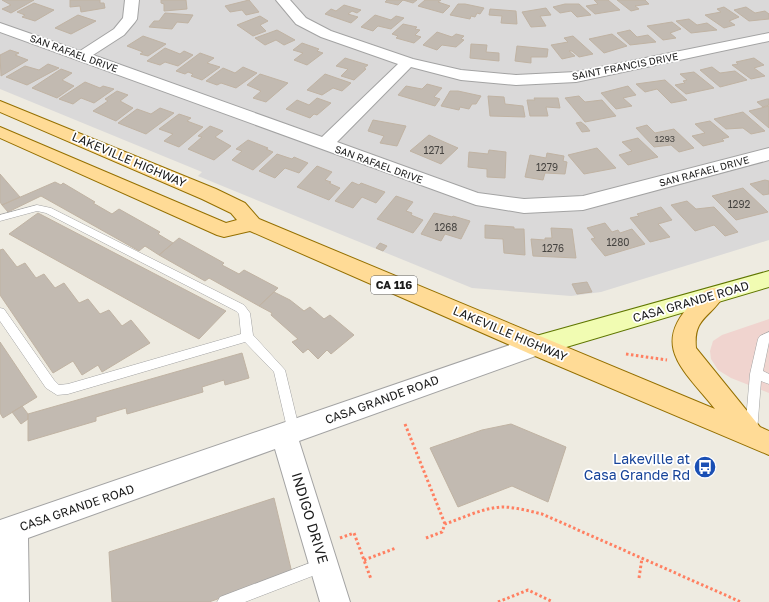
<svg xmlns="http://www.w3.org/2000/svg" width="769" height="602" font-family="'Golos Text',sans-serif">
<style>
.residential{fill:#dad9d9}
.commercial{fill:#f0d4cf}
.building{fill:#c2bab1;stroke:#c0b3a3}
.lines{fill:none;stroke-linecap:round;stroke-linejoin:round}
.lane-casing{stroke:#a3a3a3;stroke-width:1}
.street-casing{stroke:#a3a3a3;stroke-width:2}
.secondary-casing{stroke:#5f7601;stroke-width:2}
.primary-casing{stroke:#957000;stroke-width:2}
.path{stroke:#ff8062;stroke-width:3;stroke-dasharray:2.5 2.5;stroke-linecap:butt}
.lane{fill:#fff;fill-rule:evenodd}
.street{fill:#fff;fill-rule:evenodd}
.secondary{fill:#f1fcb2;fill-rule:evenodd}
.primary{fill:#ffdb96;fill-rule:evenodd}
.labels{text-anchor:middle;stroke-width:3.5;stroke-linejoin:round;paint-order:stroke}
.far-number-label{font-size:9px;fill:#464441}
.far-street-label{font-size:10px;fill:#1c1c1c;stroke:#fff}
.number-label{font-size:10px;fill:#464441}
.shield{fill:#fff;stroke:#606060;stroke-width:1}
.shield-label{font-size:11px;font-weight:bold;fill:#1c1c1c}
.street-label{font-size:12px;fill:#1c1c1c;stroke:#fff}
.near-transit-label{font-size:14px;fill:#164399;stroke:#fff;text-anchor:end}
.near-street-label{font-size:14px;fill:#1c1c1c;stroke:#fff}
</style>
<rect width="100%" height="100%" fill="#eeebe1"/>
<!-- residential -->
<path class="residential" d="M 0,0 L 769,0 L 769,240 L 601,292 L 571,296 L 472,288 L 198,176 L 202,172 L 0,89 Z"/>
<!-- commercial -->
<path class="commercial" d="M 769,319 L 769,393 L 731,378 L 718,370 L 711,359 L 710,351 L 713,341 L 722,335 Z"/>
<!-- building -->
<path class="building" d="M 2,0 L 34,0 L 11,13 L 2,9 L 11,5 Z
M 70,0 L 100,0 L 100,3 L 104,3 L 105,8 L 81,12 L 80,6 L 70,7 Z
M 161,0 L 186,0 L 187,9 L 164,11 L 164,4 L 161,3 Z
M 249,0 L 259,12 L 246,15 L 242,10 L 230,12 L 225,6 Z
M 387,0 L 417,0 L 413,3 L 403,0 L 398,5 L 385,2 Z
M 425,0 L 441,0 L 438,2 L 450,6 L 443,13 L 418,6 Z
M 594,0 L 608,0 L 620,10 L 595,14 L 586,6 L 598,4 Z
M 617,0 L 645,0 L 649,4 L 635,6 L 639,9 L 631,11 Z
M 34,3 L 54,10 L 35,21 L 22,17 L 25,15 L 17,12 Z
M 458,4 L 465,4 L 484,8 L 480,14 L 477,13 L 475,17 L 471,16 L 470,19 L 450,15 Z
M 565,4 L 579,4 L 591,15 L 577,17 L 571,11 L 560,13 L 553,7 Z
M 344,5 L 361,10 L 357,13 L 352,11 L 348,14 L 358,17 L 351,23 L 325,14 L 331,9 L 336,11 Z
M 724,7 L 739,17 L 729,21 L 735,25 L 724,28 L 705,15 L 721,12 L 717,9 Z
M 746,7 L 755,13 L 765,11 L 769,14 L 769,19 L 749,21 L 734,10 Z
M 546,8 L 551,15 L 540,16 L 546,26 L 531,27 L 522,12 Z
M 490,9 L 516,11 L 517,24 L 501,23 L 502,16 L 489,15 Z
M 165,13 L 193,15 L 188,23 L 177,22 L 172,29 L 149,27 L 154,21 L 159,21 Z
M 78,15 L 96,21 L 71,34 L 55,28 Z
M 375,15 L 391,20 L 396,16 L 404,18 L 391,29 L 378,26 L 373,31 L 361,27 Z
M 260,16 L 268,21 L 260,25 L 266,31 L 253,36 L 237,25 Z
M 689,19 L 697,25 L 707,23 L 717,30 L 691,33 L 676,21 Z
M 672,22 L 681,29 L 670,33 L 676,38 L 663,40 L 647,26 Z
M 403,24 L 417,27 L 415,29 L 420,30 L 415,35 L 421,37 L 414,43 L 396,38 L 398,36 L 392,34 Z
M 277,30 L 295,40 L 284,45 L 276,40 L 265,45 L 255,38 Z
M 630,30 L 637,37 L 648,35 L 656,42 L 630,45 L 617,33 Z
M 437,32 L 452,37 L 456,34 L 464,36 L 461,39 L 464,40 L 456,47 L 442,45 L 437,50 L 423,45 Z
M 612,34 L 627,46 L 604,53 L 589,39 Z
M 143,36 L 166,44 L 148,56 L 140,54 L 143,52 L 127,46 Z
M 573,36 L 593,54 L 579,57 L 572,51 L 569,51 L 575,56 L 562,59 L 551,45 L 568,42 L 564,38 Z
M 302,43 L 319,49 L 317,51 L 323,53 L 307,65 L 294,60 L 303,53 L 293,50 Z
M 471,44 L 487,45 L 486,52 L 499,53 L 499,61 L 470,58 Z
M 517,46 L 548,49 L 547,57 L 531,57 L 531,63 L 515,61 Z
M 165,48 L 180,54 L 184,51 L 193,55 L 178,66 L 165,62 L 160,65 L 147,61 Z
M 10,50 L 19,53 L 15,55 L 28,60 L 1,76 L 0,55 Z
M 200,53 L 214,58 L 207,63 L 220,67 L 202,80 L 191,76 L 193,74 L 188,72 L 185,74 L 176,71 Z
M 345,58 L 368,65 L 364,68 L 366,69 L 354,80 L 341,76 L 348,69 L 336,66 Z
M 754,58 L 764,65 L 754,68 L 765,76 L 751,79 L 732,65 L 738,64 L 736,62 Z
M 48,64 L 59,68 L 27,85 L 6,77 L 25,66 L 39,70 Z
M 243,67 L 257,73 L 236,88 L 221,83 L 217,85 L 206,81 L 223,68 L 235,73 Z
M 712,67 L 720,73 L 735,71 L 747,80 L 720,87 L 700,70 Z
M 61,69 L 72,73 L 62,80 L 74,86 L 57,98 L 32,88 Z
M 694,72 L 714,88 L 686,94 L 675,85 L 685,83 L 683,81 L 687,80 L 680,74 Z
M 260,74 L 288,83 L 266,102 L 253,98 L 261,91 L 247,85 Z
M 325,74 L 351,83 L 342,91 L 333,88 L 322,95 L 307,90 Z
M 665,80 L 687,100 L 671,103 L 657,89 L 645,92 L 636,84 Z
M 85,82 L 100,88 L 103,86 L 114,89 L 94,103 L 81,98 L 73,104 L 59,99 Z
M 427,84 L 442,88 L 434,97 L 440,99 L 435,106 L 398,95 L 406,86 L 422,89 Z
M 628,86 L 636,95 L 623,98 L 632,106 L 616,109 L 601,93 Z
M 117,91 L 128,95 L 120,101 L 133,108 L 116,121 L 93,111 L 108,101 L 105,99 Z
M 450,91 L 458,91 L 481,96 L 476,104 L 472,104 L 469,109 L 460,107 L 459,110 L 441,106 Z
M 488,96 L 504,97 L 505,104 L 523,106 L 525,117 L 490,116 Z
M 579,96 L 585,102 L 602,100 L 616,116 L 585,122 L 565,98 Z
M 317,98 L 331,103 L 317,115 L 314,114 L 310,118 L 286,109 L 297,100 L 309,105 Z
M 534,98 L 558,98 L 560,108 L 546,107 L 548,116 L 530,116 L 527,100 L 535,100 Z
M 767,99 L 769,99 L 769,105 L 763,107 L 757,102 Z
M 769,106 L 769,128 L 749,111 Z
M 160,108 L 174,113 L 146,134 L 118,123 L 137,109 L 151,114 Z
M 743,112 L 765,131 L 751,134 L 743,128 L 726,129 L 714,119 Z
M 179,114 L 191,118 L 187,121 L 203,127 L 179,147 L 164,141 L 173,134 L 159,129 Z
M 373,120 L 406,126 L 397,146 L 380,143 L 384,136 L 368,131 Z
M 710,121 L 729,137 L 722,139 L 724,141 L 703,146 L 692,136 L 705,133 L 695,124 Z
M 581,122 L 586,126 L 590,131 L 582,132 L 576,123 Z
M 647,125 L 655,133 L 674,129 L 694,148 L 679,152 L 671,145 L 654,147 L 636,128 Z
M 210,126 L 223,131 L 215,137 L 231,146 L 214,160 L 188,149 L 202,137 L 198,136 Z
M 429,135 L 442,141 L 458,148 L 441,164 L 410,151 Z
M 638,138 L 658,157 L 628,165 L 619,155 L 632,151 L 622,142 Z
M 248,140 L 268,148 L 266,149 L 273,152 L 253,170 L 232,160 L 242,151 L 236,149 Z
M 597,148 L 616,168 L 584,174 L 568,155 Z
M 489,150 L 506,152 L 505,178 L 487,177 L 487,169 L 468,167 L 469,152 L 488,154 Z
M 547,153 L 564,156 L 563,161 L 567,162 L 565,174 L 545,173 L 543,180 L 525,177 L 530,155 L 546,158 Z
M 277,154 L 292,159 L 294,157 L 308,163 L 299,173 L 285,168 L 275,178 L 259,171 Z
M 317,166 L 332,172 L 325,180 L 331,182 L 329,183 L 340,188 L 329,200 L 297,187 Z
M 0,174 L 20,197 L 2,205 L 0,202 Z
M 765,180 L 769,181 L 769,194 L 763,195 L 750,184 Z
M 55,182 L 61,185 L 63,183 L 95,202 L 93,203 L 112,214 L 119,209 L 160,232 L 158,234 L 173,243 L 159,255 L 145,246 L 139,251 L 41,196 L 8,212 L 2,205 Z
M 352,182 L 359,185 L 361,183 L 385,192 L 376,203 L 362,197 L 353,208 L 335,201 Z
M 743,188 L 768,212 L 736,220 L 712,196 Z
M 396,196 L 413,202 L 406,211 L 412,213 L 411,215 L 423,220 L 413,233 L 377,219 Z
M 687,201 L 696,209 L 714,207 L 738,232 L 725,236 L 714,225 L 695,231 L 671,205 Z
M 661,207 L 672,220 L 658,224 L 670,237 L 650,242 L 630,218 L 639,216 L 637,214 Z
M 38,213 L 226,311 L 199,339 L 9,234 Z
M 434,213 L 452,217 L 453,216 L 470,221 L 461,239 L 445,234 L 441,241 L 421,234 Z
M 605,223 L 612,232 L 618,230 L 620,233 L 632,229 L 645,244 L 605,256 L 591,239 L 595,238 L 587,228 Z
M 485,225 L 514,227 L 514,229 L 524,229 L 525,255 L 504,253 L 503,239 L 485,238 Z
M 551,228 L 572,229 L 576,258 L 533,256 L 531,239 L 545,240 L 545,238 L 552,238 Z
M 179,238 L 224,263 L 222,265 L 239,274 L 244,270 L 278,288 L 259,306 L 209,278 L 205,281 L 159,255 Z
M 380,243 L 387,246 L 383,251 L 376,248 Z
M 3,249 L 17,267 L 25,263 L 36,278 L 44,274 L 55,288 L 64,283 L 79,303 L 88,299 L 100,314 L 109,310 L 122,326 L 131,320 L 150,343 L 102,372 L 98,365 L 82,375 L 73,361 L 53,373 L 0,295 L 0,250 Z
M 587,282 L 592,292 L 577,294 L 572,284 Z
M 274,292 L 290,300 L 304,311 L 310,307 L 324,319 L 330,315 L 354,335 L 331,354 L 327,350 L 318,359 L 308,349 L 303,353 L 292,342 L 298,339 L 271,315 L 272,313 L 259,306 Z
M 0,342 L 37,397 L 3,418 L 0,413 Z
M 242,353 L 249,378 L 225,385 L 224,380 L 202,387 L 203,392 L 127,414 L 126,408 L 96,417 L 96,421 L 28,441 L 28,414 Z
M 22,406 L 28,414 L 28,419 L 21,424 L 12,412 Z
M 511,424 L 566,447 L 548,502 L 512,486 L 458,507 L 430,448 L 482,430 Z
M 274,498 L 292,573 L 209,602 L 112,602 L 109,552 Z"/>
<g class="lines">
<!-- lane casing -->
<g class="lane-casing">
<path id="lane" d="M 37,205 L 51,208 L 244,305 L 250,313 L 253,335 L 285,370 L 300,432 L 299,436 L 294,438 L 289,436 L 288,432 L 274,372 L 245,342 L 68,394 L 57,395 L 46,388 L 0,321 L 0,308 L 4,309 L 54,380 L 59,385 L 68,384 L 241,334 L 239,314 L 236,311 L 46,213 L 37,211 L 0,221 L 0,215 Z
M 769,332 L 769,342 L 763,371 L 769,374 L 769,384 L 761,381 L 757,432 L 756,436 L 751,438 L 746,436 L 745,432 L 750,374 L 758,339 L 760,336 Z
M 323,558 L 328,560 L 330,565 L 328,570 L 245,602 L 217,602 L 220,597 Z"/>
</g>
<!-- street casing -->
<g class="street-casing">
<path id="street" d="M 125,0 L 139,0 L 137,19 L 135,22 L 124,35 L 93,55 L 322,137 L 398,64 L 321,37 L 296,24 L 276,0 L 290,0 L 306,18 L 331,31 L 413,59 L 461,70 L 516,75 L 576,72 L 769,33 L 769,41 L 576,82 L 516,85 L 461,80 L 411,67 L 337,142 L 478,193 L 524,199 L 583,196 L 769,148 L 769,160 L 583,210 L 524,213 L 476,205 L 0,32 L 0,23 L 80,51 L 114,29 L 123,18 Z
M 536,336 L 544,339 L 548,346 L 544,353 L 299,441 L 350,602 L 320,602 L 275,449 L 28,538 L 29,602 L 0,602 L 0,520 Z"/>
</g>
<!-- secondary casing -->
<g class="secondary-casing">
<path id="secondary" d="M 769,271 L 769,287 L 536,356 L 528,353 L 524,346 L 528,339 L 536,336 Z"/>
</g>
<!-- primary casing -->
<g class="primary-casing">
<path id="primary" d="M 0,101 L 216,189 L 245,203 L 259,219 L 715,409 C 685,371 649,346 693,302 C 702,293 707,285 721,289 L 724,295 C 711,318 693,317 696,348 L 760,427 L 769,431 L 769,455 L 528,353 L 250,231 L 224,237 L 217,235 L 0,138 L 0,127 L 226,223 L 237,220 L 231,213 L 202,199 L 0,112 Z"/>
</g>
<!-- path -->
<path class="path" d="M 626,354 L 667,360
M 405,424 L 445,524
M 340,538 L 354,533 L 371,579
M 426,538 L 442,532 L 445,524 C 463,518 482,508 502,507 C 515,507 529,511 542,514 L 741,602
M 364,560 L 396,548
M 639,578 L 642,558
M 498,602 L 528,590 L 553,602"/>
<!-- lane -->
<use href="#lane" class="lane"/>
<!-- street -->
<use href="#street" class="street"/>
<!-- secondary -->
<use href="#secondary" class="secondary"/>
<!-- primary -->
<use href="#primary" class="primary"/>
</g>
<!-- icons -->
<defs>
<g id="bus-disc" transform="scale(1.15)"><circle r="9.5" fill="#1a4fb4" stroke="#fff"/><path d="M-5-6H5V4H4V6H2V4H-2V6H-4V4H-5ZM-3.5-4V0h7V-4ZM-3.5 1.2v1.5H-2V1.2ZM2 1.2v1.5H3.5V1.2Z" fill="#fff"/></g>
</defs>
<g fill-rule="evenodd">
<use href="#bus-disc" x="705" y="467"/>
</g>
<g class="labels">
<!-- far-number labels -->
<g class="far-number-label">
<text x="665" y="142">1293</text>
</g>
<!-- far-street labels -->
<g class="far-street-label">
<text transform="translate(74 53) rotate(20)" y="4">SAN RAFAEL DRIVE</text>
<text transform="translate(625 66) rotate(-11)" y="4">SAINT FRANCIS DRIVE</text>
<text transform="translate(379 164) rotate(20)" y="4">SAN RAFAEL DRIVE</text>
<text transform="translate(704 171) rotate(-15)" y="4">SAN RAFAEL DRIVE</text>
</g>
<!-- number labels -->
<g class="number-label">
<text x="434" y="154">1271</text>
<text x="547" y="171">1279</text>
<text x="739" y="208">1292</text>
<text x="446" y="231">1268</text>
<text x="618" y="246">1280</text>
<text x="553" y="252">1276</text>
</g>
<!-- shield labels -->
<rect class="shield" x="371" y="276" width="46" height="18" rx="3"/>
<g class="shield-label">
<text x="394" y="289">CA 116</text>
</g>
<!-- street labels -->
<g class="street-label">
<text transform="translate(129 160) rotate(23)" y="4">LAKEVILLE HIGHWAY</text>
<text transform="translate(691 302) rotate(-16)" y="4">CASA GRANDE ROAD</text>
<text transform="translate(510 334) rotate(23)" y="4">LAKEVILLE HIGHWAY</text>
<text transform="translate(382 400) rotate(-20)" y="4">CASA GRANDE ROAD</text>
<text transform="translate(77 508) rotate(-19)" y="4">CASA GRANDE ROAD</text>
</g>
<!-- near-transit labels -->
<g class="near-transit-label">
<text x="690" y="464">Lakeville at<tspan x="690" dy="16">Casa Grande Rd</tspan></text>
</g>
<!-- near-street labels -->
<g class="near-street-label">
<text transform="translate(310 518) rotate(73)" y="5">INDIGO DRIVE</text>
</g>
</g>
</svg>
